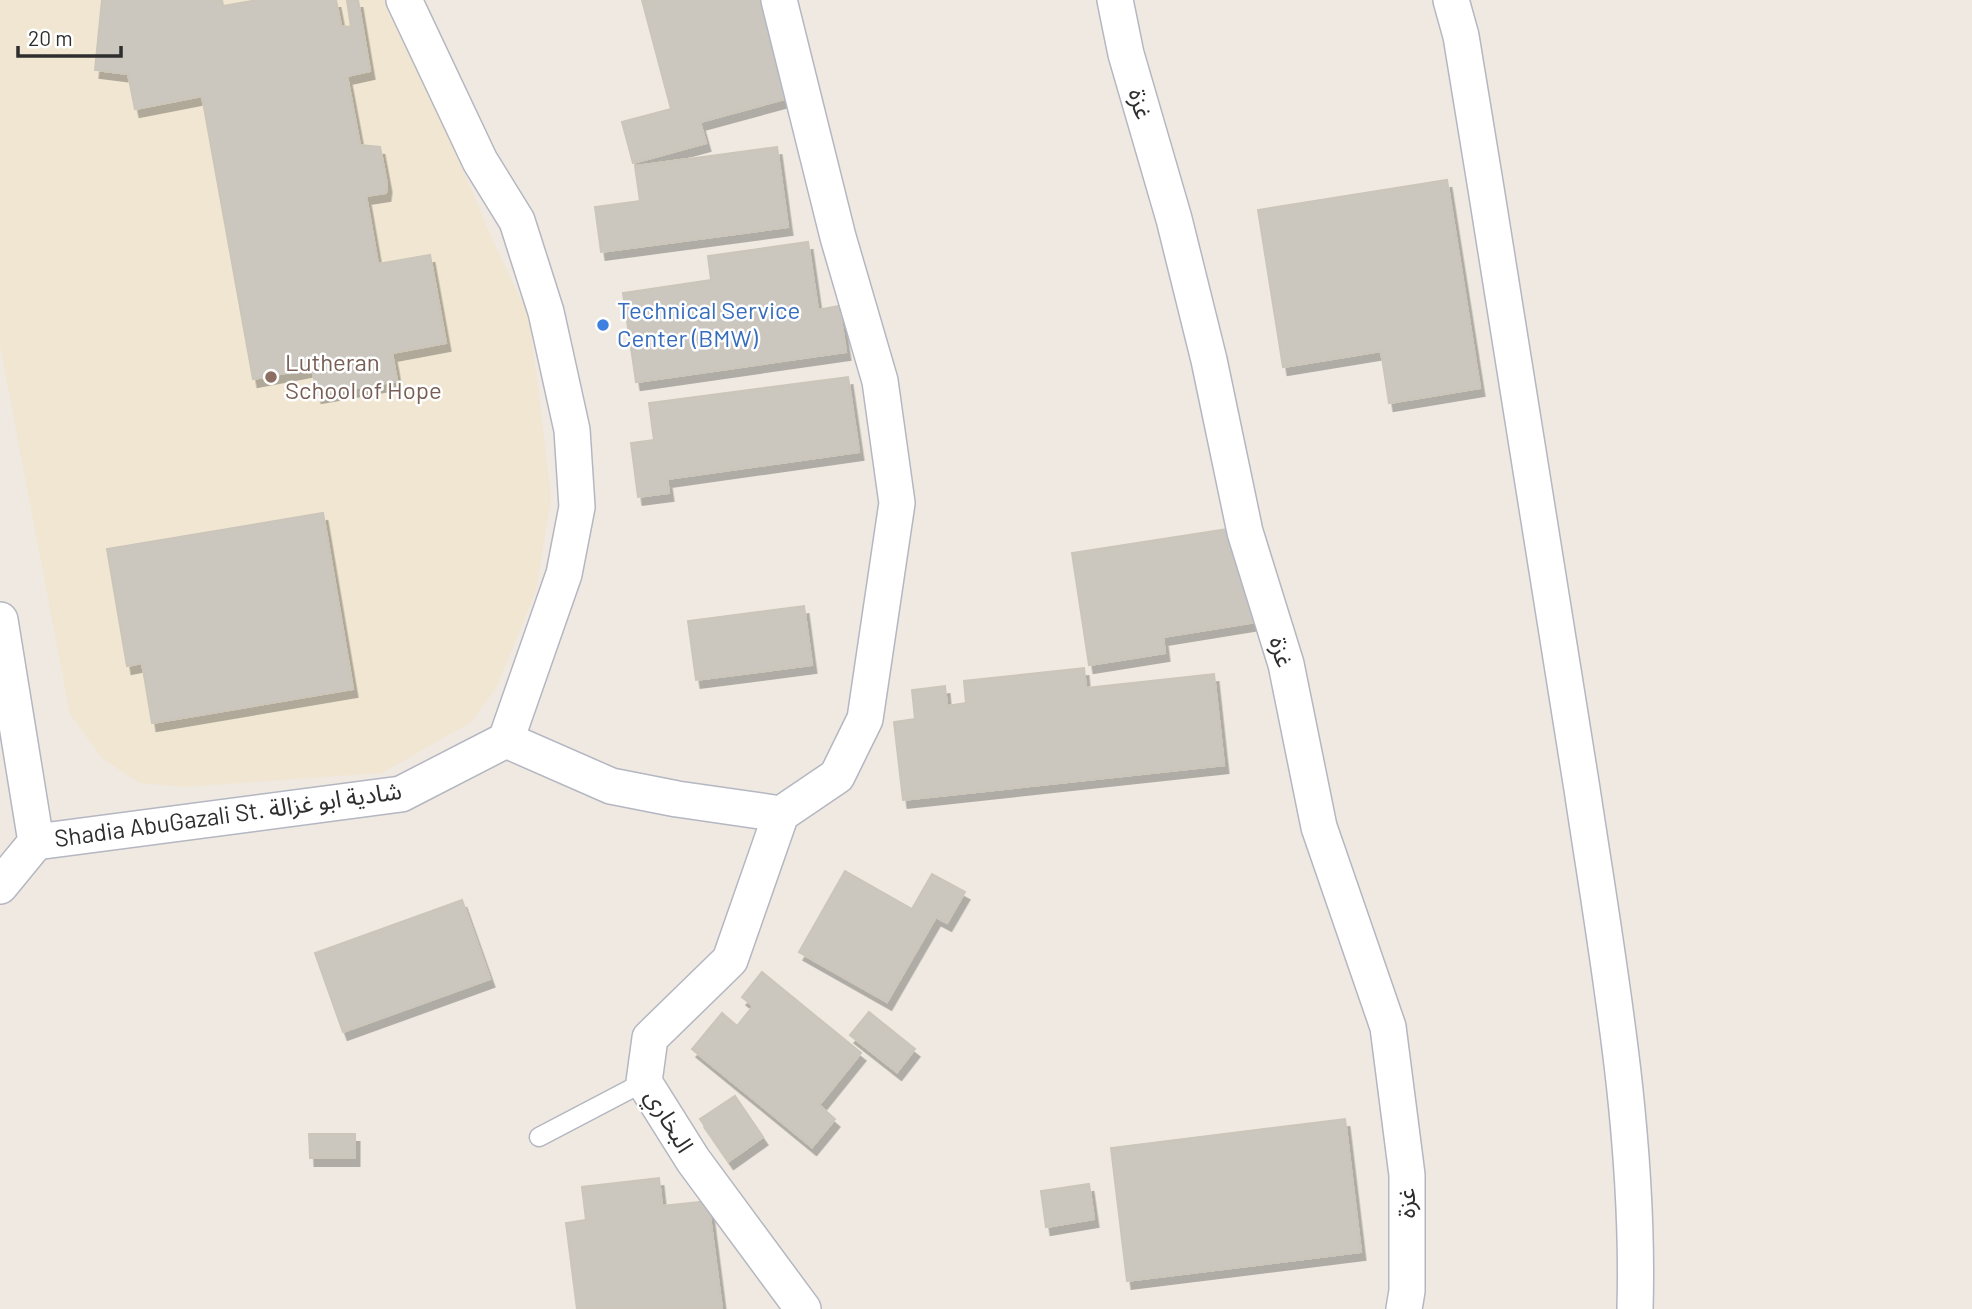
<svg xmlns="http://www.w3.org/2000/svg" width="1972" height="1309" font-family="Barlow,'Noto Sans Arabic',sans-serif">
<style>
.education{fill:#f0e6d1}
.building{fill:#cbc7bf;stroke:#cbc5ba;stroke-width:2;filter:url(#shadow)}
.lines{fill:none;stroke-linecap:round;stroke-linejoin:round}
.lane-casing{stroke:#b4b7c1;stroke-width:21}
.street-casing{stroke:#b4b7c1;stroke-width:38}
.lane{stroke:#fff;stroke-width:18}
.street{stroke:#fff;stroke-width:35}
.shop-dot{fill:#3f7fe0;stroke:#fff;stroke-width:2.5}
.education-dot{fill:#8d6e63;stroke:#fff;stroke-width:2.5}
.labels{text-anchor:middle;stroke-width:5;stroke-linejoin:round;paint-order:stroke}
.street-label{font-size:24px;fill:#2e2e2e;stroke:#fff}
.shop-label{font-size:24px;fill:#366cbe;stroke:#fff;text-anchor:start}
.education-label{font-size:24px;fill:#785e54;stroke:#fff;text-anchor:start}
</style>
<defs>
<filter id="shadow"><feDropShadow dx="4.5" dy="8" stdDeviation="0" flood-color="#0004"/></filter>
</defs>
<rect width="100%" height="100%" fill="#efe9e1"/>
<!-- education -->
<path class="education" d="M 0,0 L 390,0 L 497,250 L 529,316 L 551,497 L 536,591 L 496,688 L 471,722 L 382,773 L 184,787 L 139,783 L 102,758 L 70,714 L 0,345 Z"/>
<!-- building -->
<path class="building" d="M 102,0 L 222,0 L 223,6 L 257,0 L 336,0 L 341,26 L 351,27 L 347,0 L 358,0 L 370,71 L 347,76 L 360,145 L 380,147 L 387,184 L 386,193 L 366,196 L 378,264 L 430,255 L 446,343 L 392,353 L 397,381 L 317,395 L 312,368 L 253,379 L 202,96 L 135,109 L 128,74 L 95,70 Z
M 642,0 L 766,0 L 792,97 L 700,122 L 706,143 L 633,163 L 622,122 L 671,109 Z
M 777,147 L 788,227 L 601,252 L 595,207 L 640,201 L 635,166 Z
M 1447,180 L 1480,388 L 1389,403 L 1381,351 L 1283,367 L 1258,210 Z
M 808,242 L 818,310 L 839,306 L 846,352 L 636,382 L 623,293 L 711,280 L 708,256 Z
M 848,377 L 859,452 L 667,479 L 669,493 L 638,497 L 631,443 L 654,440 L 649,403 Z
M 323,513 L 353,689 L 152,723 L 142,663 L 127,666 L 107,549 Z
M 1241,527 L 1256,622 L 1163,637 L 1165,653 L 1089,665 L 1072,553 Z
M 804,606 L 812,665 L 696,680 L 688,621 Z
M 1084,668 L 1086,688 L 1214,674 L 1224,765 L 903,800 L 894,722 L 915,719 L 912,690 L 945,686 L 947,706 L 966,703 L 964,681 Z
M 845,871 L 912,909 L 932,874 L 965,892 L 947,923 L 936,917 L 887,1002 L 799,952 Z
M 462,900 L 490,979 L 343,1032 L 315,953 Z
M 762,972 L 861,1053 L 819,1105 L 835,1119 L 812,1147 L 692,1049 L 722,1013 L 737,1026 L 753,1006 L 742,997 Z
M 869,1012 L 915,1049 L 897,1072 L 850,1035 Z
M 735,1096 L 763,1137 L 729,1161 L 700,1119 Z
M 1345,1119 L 1361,1252 L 1127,1281 L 1111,1148 Z
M 309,1134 L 355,1134 L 355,1158 L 310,1158 Z
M 659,1178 L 662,1206 L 708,1201 L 722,1309 L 577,1309 L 566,1223 L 586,1220 L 582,1187 Z
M 1089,1184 L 1094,1219 L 1046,1227 L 1041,1191 Z"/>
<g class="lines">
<!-- lane casing -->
<g class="lane-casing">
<path id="lane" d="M 539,1137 L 644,1082"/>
</g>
<!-- street casing -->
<g class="street-casing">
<path id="street" d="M 404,0 L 480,161 L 517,221 L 546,312 L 572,430 L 577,507 L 564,574 L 506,740
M 1115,0 L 1126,54 L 1174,219 L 1209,360 L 1245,532 L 1286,664 L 1319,827 L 1388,1027 L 1407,1175 L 1407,1291 L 1404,1309
M 1451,0 L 1461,36 C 1502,287 1544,538 1582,789 C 1608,962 1640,1134 1635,1309
M 0,620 L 36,842
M 506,740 L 611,786 L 677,799 L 781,814 L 837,776 L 865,719 L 897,503 L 880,381 L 838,237 L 779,0
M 781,814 L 730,960 L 650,1038 L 644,1082 L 693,1160 L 803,1309
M 0,886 L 36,842 L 401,794 L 506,740"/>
</g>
<!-- lane -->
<use href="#lane" class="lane"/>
<!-- street -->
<use href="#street" class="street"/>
</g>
<!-- markers -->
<circle class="shop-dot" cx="603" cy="325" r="7"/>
<circle class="education-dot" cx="271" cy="377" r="7"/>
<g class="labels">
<!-- street labels -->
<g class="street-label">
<text transform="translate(1140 104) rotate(74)" y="8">غزة</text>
<text transform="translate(1281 652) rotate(74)" y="8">غزة</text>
<text transform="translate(228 815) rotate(-8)" y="8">Shadia AbuGazali St. شادية ابو غزالة</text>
<text transform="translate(669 1121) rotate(59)" y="8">البخاري</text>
<text transform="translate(1407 1203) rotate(-90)" y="8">غزة</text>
</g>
<!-- shop labels -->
<g class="shop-label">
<text x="617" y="319">Technical Service<tspan x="617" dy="28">Center (BMW)</tspan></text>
</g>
<!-- education labels -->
<g class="education-label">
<text x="285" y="371">Lutheran<tspan x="285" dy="28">School of Hope</tspan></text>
</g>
</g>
<!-- scale -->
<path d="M18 46v10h103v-10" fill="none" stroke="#2e2e2e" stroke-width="3.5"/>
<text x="28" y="46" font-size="21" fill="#2e2e2e" stroke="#ffffff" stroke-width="5" paint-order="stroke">20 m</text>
</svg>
